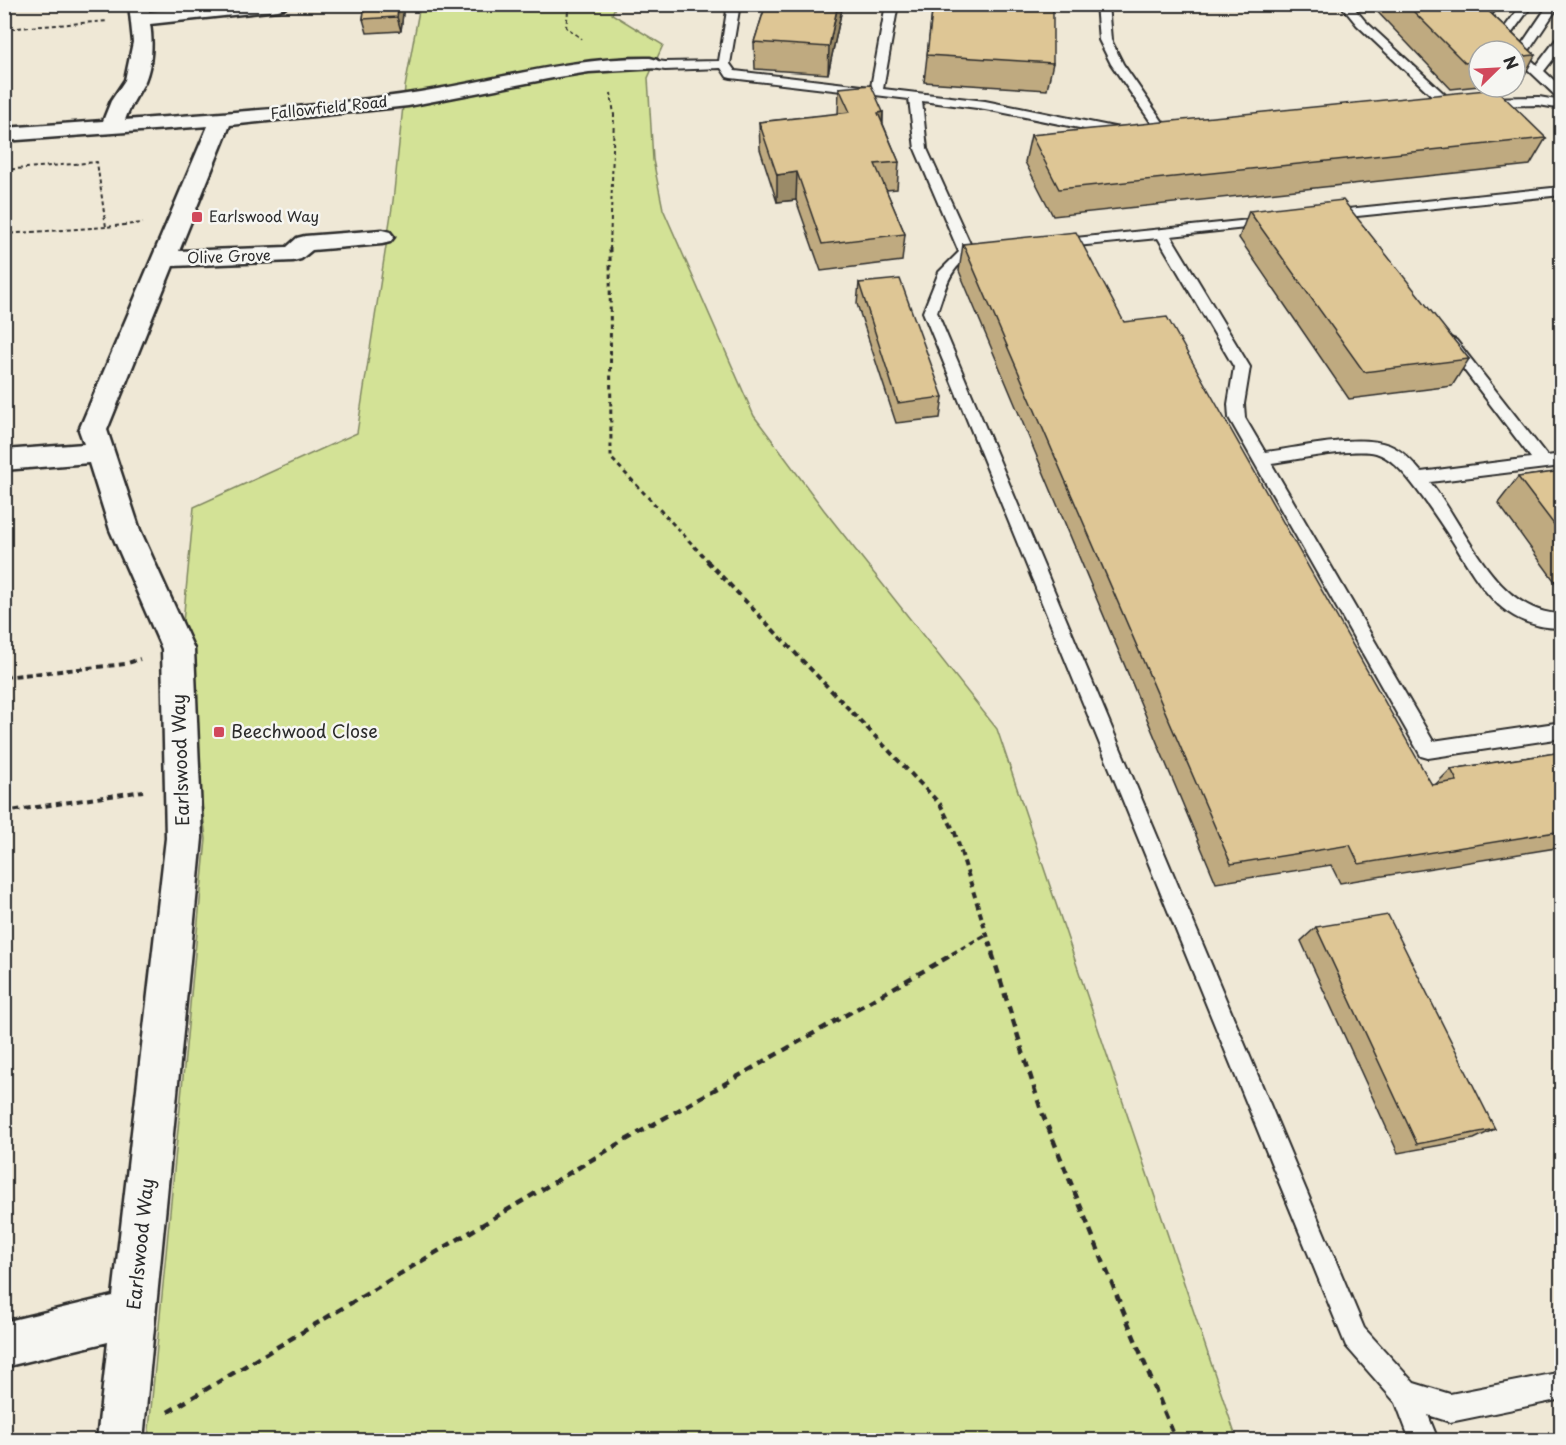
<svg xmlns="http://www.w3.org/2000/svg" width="1566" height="1445" font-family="'Playpen Sans',sans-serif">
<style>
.green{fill:#d3e296;stroke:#7f8660;stroke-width:1.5}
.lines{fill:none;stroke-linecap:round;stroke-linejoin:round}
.lane-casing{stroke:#2b2b2b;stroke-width:4}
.street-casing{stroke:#2b2b2b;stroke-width:5}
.path-far3{stroke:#2b2b2b;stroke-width:2;stroke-dasharray:4 3;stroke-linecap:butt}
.path-far2{stroke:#2b2b2b;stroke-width:3;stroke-dasharray:4.5 4;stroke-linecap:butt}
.path-far1{stroke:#2b2b2b;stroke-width:4;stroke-dasharray:6 4.5;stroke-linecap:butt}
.path{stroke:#2b2b2b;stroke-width:4.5;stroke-dasharray:8 6;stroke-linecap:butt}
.lane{fill:#f6f6f2;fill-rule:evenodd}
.street{fill:#f6f6f2;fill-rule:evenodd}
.wall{fill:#bfaa80;stroke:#2b2b2b;stroke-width:1.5}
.shaded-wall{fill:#9b8b68;stroke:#2b2b2b;stroke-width:1.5}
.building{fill:#dec695;stroke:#2b2b2b;stroke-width:1.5}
.poi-dot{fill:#d1495b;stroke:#f6f6f2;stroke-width:2}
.labels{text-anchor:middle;stroke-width:5;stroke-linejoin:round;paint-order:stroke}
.far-street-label{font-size:15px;fill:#2b2b2b;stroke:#f6f6f2}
.far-poi-label{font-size:15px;fill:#2b2b2b;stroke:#f6f6f2;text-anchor:start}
.poi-label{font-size:18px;fill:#2b2b2b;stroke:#f6f6f2;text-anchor:start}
.street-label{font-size:18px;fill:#2b2b2b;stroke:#f6f6f2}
</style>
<rect width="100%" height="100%" fill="#efe8d6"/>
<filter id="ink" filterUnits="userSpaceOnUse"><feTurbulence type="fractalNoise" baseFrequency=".0167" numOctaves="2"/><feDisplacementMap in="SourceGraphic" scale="12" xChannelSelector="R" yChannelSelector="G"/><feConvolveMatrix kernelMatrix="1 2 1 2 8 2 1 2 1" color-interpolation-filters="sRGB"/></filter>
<g filter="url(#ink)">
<!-- green -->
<path class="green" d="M 420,5 L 616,5 L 612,14 L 663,45 L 648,78 L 653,160 L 663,209 L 754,416 L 824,510 L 997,729 L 1237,1440 L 148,1440 L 206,839 L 182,633 L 194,507 L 357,433 L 393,201 L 405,87 Z"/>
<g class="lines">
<!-- lane casing -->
<g class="lane-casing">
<path id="lane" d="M 728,4 L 740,4 L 730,64 L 735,71 L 871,87 L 886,4 L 898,4 L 883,89 L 985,101 L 1119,128 L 1128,127 L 1134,131 L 1132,134 L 1119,136 L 985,109 L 922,101 L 927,149 L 972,248 L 984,249 L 986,252 L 984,255 C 979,256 974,256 969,258 C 949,267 944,293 937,312 L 1364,1328 L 1414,1383 L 1450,1394 L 1562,1372 L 1562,1399 L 1450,1422 L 1428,1415 L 1438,1440 L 1410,1440 L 1396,1403 L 1346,1346 L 923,312 L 939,272 L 959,252 L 915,149 L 909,99 L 731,78 L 727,77 L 721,68 L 665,70 L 646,67 L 644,64 L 650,60 L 665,62 L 719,61 Z
M 1096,4 L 1108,4 L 1111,40 L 1123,64 L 1167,128 L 1165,131 L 1157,131 L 1111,64 L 1099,40 Z
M 1340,4 L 1351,4 L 1365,21 L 1452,101 L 1454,104 L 1452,107 L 1444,107 L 1357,25 Z
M 1488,4 L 1500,4 L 1486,21 L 1478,21 L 1476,19 Z
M 1522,4 L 1533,4 L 1506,41 L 1498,41 L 1496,39 Z
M 1549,4 L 1560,4 L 1526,55 L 1537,65 L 1558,37 L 1562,36 L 1562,48 L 1544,71 L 1562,88 L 1562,99 L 1558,98 L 1515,57 L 1515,51 L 1508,51 L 1506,48 L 1512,44 L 1519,48 Z
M 1539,97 L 1562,101 L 1562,109 L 1539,105 L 1484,106 L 1478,102 L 1484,98 Z
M 1562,187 L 1562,195 L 1328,219 L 1321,215 L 1328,211 Z
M 1269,218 L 1274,219 L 1276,222 L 1274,225 L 1171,236 L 1250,367 L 1244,404 L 1245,418 L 1265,452 C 1299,448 1358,433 1389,445 C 1402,450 1412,461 1421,472 L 1531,458 L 1446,346 L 1443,343 L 1451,338 L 1456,340 L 1547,456 L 1562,454 L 1562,466 L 1430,482 C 1467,528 1495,613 1562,614 L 1562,628 C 1502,628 1481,587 1453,542 C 1440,522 1426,501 1411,482 C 1402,471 1390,457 1376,453 C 1352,447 1298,460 1271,463 L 1433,741 L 1562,722 L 1562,738 L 1428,758 L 1421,756 L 1229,418 L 1228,404 L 1234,367 L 1158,238 L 1056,248 L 1049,244 L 1056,240 Z"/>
</g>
<!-- street casing -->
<g class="street-casing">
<path id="street" d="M 129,4 L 148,4 L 149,12 L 220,4 L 287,4 L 285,8 L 278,10 L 150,24 C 153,42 152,64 145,81 C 138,95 131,103 125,120 C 223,113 322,107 420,92 C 498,80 571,57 650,58 L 657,60 L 660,64 L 657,68 L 589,72 L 558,77 L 408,106 L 230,125 L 179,251 L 287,247 L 297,238 L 305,236 L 382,230 L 390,232 L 394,237 L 390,242 L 382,244 L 312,250 L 301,259 L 293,261 L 173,266 L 107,430 L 140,530 L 194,649 L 202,838 L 143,1440 L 97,1440 L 108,1342 L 4,1367 L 4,1322 L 113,1296 L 166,838 L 162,649 L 110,530 L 89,463 L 4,470 L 4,450 L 84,444 L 79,430 L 208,126 L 4,141 L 4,128 L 103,121 L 111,101 L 125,80 L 133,42 Z"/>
</g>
<!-- path-far3 -->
<path class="path-far3" d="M 569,4 L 566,27 L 582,39
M 4,29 L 108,21
M 4,170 L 97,162 L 106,227 L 143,223
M 4,234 L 106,227
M 610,250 L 614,115 L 611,93"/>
<!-- path-far2 -->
<path class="path-far2" d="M 610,248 L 611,458 L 709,562"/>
<!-- path-far1 -->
<path class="path-far1" d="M 707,561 L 940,804 L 955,833 L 993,954
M 4,677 L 125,664 L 140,659
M 4,812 L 143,791
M 952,954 L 986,935"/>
<!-- path -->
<path class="path" d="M 992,953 L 1041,1110 L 1176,1440
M 168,1412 L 603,1153 L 955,953"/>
<!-- lane -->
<use href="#lane" class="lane"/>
<!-- street -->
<use href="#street" class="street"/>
</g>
<!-- wall -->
<path class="wall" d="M 365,4 L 404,4 L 401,31 L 367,33 L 363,19 Z
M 766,4 L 843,4 L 828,74 L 755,69 L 754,42 Z
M 933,4 L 1053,63 L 1047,90 L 924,82 Z
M 1370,4 L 1481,4 L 1535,55 L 1521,82 L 1515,83 L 1515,51 L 1479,51 L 1479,86 L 1451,89 Z
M 839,88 L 883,112 L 883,124 L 899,162 L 897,189 L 886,190 L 905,234 L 902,261 L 821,271 L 796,200 L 777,202 L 760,149 L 759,122 L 838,114 Z
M 1031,135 L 1546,138 L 1530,165 L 1053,216 L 1025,162 Z
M 1249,211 L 1469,359 L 1452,386 L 1349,399 L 1239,238 Z
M 963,244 L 1124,322 L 1432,785 L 1435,785 L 1451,769 L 1562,752 L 1562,847 L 1340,883 L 1331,865 L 1216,883 L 959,271 Z
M 859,283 L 943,397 L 940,418 L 896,423 L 857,304 Z
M 1562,471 L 1561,590 L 1498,503 L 1518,477 Z
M 1316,927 L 1495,1129 L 1474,1139 L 1398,1153 L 1301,941 Z"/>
<!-- shaded-wall -->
<path class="shaded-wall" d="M 399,4 L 404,4 L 401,31 L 397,17 Z
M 838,4 L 843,4 L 828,74 L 829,47 Z
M 883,112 L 881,139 L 878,113 Z
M 797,172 L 796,200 L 777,202 L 777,175 Z"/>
<!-- building -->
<path class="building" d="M 365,4 L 399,4 L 397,17 L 363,19 Z
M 766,4 L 838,4 L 829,47 L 754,42 Z
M 933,4 L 1053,4 L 1053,63 L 927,55 Z
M 1406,4 L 1481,4 L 1535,55 L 1515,57 L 1515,51 L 1479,51 L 1479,61 L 1465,63 Z
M 871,85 L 883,112 L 878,113 L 899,162 L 875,164 L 905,234 L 822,244 L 797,172 L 777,175 L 759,122 L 850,112 L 839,88 Z
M 1496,89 L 1546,138 L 1059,189 L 1031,135 Z
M 1343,200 L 1469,359 L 1364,372 L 1249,211 Z
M 1076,232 L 1124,322 L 1167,317 L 1432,785 L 1457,781 L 1451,769 L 1562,752 L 1562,831 L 1359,864 L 1350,845 L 1231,864 L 963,244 Z
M 900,279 L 943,397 L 898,403 L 859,283 Z
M 1562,471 L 1562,535 L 1518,477 Z
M 1388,915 L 1495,1129 L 1417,1144 L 1316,927 Z"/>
</g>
<!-- markers -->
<g class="poi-dot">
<rect x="191" y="211" width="12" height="12" rx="3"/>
<rect x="213" y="726" width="12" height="12" rx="3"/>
</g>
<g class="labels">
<!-- far-street labels -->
<g class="far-street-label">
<text transform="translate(329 108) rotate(-6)" y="5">Fallowfield Road</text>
<text transform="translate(229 257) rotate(-2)" y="5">Olive Grove</text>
</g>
<!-- far-poi labels -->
<g class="far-poi-label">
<text x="209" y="222">Earlswood Way</text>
</g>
<!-- poi labels -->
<g class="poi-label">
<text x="231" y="738">Beechwood Close</text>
</g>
<!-- street labels -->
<g class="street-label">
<text transform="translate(181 760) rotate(-92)" y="6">Earlswood Way</text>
<text transform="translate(141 1244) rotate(-84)" y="6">Earlswood Way</text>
</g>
</g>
<!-- margin -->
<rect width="1566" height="1445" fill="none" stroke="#f6f6f2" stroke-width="24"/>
<rect x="12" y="12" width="1542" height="1421" fill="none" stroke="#2b2b2b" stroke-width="2" filter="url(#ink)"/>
<!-- north arrow -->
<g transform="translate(1497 69) rotate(66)"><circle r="28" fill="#f6f6f2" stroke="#a5a5a2" stroke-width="1.5"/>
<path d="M0-4.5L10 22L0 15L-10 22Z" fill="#d1495b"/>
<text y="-9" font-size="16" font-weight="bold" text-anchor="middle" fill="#2b2b2b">N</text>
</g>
</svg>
